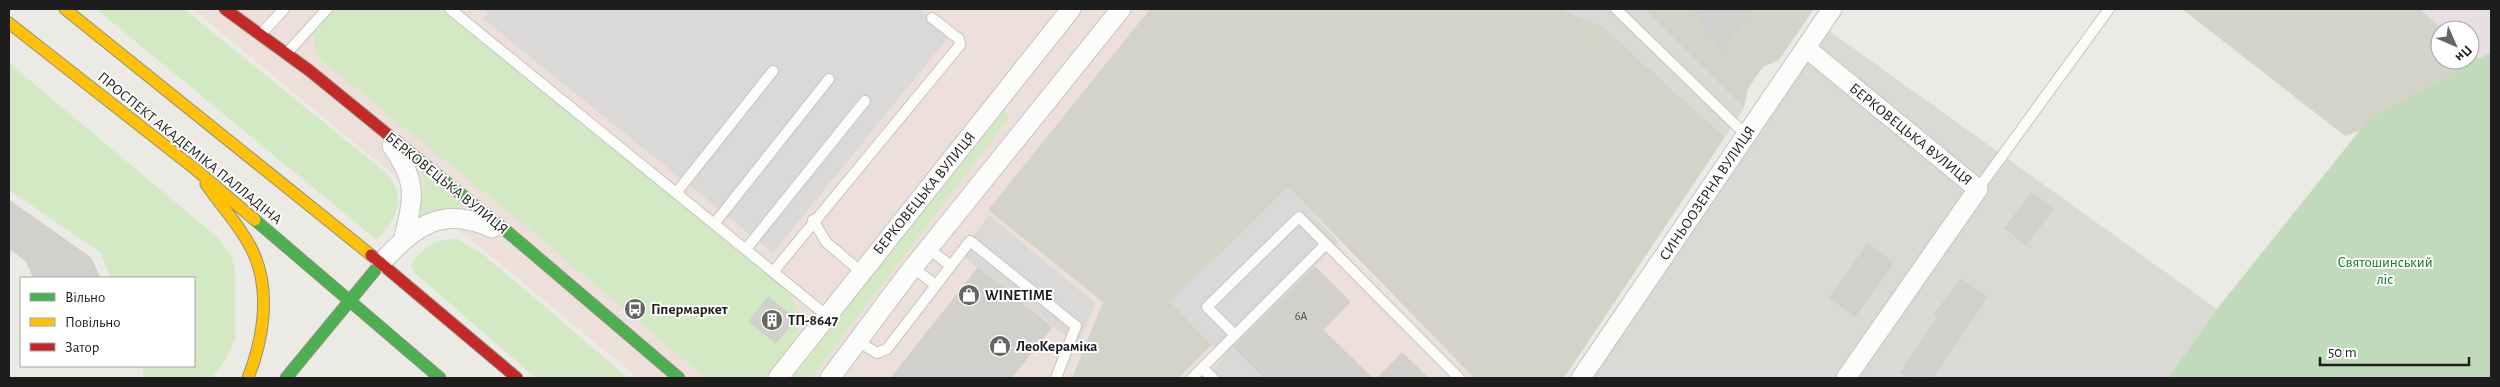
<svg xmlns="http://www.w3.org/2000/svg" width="2500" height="387" font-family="'Alegreya Sans',sans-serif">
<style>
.residential{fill:#dad9d6}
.commercial{fill:#ede0da}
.industrial{fill:#e9dee2}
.construction{fill:#d3d4c7}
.grass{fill:#d2e9c3}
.forest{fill:#c1dabb}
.parking{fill:#dad9d7}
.building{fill:#d2d0cc;stroke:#ceccc6}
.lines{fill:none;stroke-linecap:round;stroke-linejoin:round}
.lane-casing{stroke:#c4c4c1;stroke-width:12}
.street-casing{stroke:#c4c4c1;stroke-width:21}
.fast-casing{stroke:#8f947e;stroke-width:13}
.slow-casing{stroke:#8f947e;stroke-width:13}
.jam-casing{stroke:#8f947e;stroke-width:13}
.lane{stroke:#fcfcfb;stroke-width:10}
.street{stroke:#fcfcfb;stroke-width:19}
.fast{stroke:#4caf50;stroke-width:11}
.slow{stroke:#ffc107;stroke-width:11}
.jam{stroke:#c62828;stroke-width:11}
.labels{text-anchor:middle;stroke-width:4;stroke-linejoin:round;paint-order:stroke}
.number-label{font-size:12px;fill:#4a4a49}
.street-label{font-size:15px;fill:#1d1d1d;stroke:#fff}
.park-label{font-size:15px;fill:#0d7828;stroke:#fff}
.poi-label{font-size:15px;font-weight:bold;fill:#1d1d1d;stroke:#fff;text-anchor:start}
</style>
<rect width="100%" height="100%" fill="#ebeae5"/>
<!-- residential -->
<path class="residential" d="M 1559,9 L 1644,9 L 1744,108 L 1725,137 L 1602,26 Z
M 1821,25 L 2217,309 L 2168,378 L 1581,378 Z"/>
<!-- commercial -->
<path class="commercial" d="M 193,9 L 1150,9 L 988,210 L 1104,302 L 1072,378 L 638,378 Z
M 1288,187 L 1339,242 L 1474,378 L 1178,378 L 1212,345 L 1171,302 Z"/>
<!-- industrial -->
<path class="industrial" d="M 2419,9 L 2491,9 L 2491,52 L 2479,59 L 2470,51 L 2470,30 L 2444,30 Z"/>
<!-- construction -->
<path class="construction" d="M 1150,9 L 1559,9 L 1602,26 L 1725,137 L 1564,378 L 1474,378 L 1288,187 L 1171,302 L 1212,345 L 1178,378 L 1072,378 L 1103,302 L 988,210 Z
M 1644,9 L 1814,9 L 1779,60 L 1763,67 L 1748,88 L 1744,108 Z
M 2182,9 L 2419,9 L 2444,30 L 2440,30 L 2440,60 L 2470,60 L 2470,51 L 2479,59 L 2416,94 L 2361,130 L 2345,136 Z"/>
<!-- grass -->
<path class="grass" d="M 96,9 L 184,9 L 385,172 C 408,197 398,217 377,240 Z
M 332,9 L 442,9 L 788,291 C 811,328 792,348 769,378 L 706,378 L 527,227 L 321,60 C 306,36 316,27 332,9 Z
M 9,63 L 218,238 L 231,255 L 235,271 L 235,339 L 226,359 L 211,378 L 144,378 L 142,366 L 194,366 L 194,278 L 111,278 L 100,252 L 9,190 Z
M 1003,112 L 1007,112 L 1010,116 L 811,378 L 789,378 Z
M 421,167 L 469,205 L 438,213 L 414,227 L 424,187 Z
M 457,239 L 484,255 L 628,378 L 536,378 L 415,273 L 411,265 C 423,247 436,239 457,239 Z"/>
<!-- forest -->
<path class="forest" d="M 2491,52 L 2491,378 L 2168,378 L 2217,309 L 2368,120 Z"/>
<!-- parking -->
<path class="parking" d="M 483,9 L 919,9 L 951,34 L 773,253 L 483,19 L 488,13 Z
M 1288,187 L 1339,242 L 1235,347 L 1265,378 L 1205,378 L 1224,357 L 1171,302 Z
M 989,215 L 1095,303 L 1078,345 L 960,254 Z"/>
<!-- building -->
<path class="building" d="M 1694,9 L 1752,9 L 1721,50 Z
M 2032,193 L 2053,209 L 2026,245 L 2005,228 Z
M 9,200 L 91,258 L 100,278 L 34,278 L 26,261 L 9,248 Z
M 1868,244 L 1893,263 L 1855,316 L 1830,298 Z
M 1315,267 L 1350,302 L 1323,330 L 1372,378 L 1265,378 L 1234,347 Z
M 978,268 L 1052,327 L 1011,378 L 891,378 Z
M 1961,279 L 1987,297 L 1932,378 L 1910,378 L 1901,372 L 1938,318 L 1934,315 Z
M 768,297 L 796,319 L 776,343 L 749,322 Z
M 1402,353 L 1428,378 L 1377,378 Z"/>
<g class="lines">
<!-- lane casing -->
<g class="lane-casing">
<path id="lane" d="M 450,9 L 826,315
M 1616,9 L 1746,135
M 261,34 L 284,9
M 286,54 L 327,9
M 1978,189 L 2109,9
M 676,193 L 773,71
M 813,220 L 826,242 L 861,272
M 714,224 L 829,79
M 746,249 L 865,101
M 929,249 L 951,266
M 913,268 L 936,285
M 773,272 L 960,45 L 959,39 L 932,18
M 1235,335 L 1207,307 L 1299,217 L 1326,244
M 857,341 L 877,353 L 887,349 L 970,241 L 1076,326 L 1056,378
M 1202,368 L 1213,378
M 1192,378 L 1326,244 L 1459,378"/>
</g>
<!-- street casing -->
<g class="street-casing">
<path id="street" d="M 1806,48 L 1978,189 L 1846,378
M 392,146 C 417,181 414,197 404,237
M 381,263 C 414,226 443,205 492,228
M 778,378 L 1071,9
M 830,378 L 907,275 L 1121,9
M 1581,378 L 1832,9"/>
</g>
<!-- fast casing -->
<g class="fast-casing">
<path id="fast" d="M 397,142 L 516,239 L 679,378
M 255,220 L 440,378
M 286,378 L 381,263"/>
</g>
<!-- slow casing -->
<g class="slow-casing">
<path id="slow" d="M 65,9 L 371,255
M 9,23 L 195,169 L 255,220
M 206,184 C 222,207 242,228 254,254 C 271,293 263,340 248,378"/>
</g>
<!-- jam casing -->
<g class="jam-casing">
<path id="jam" d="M 225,9 L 310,71 L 397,142
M 371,255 L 517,378"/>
</g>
<!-- lane -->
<use href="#lane" class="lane"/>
<!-- street -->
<use href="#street" class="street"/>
<!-- fast -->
<use href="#fast" class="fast"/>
<!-- slow -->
<use href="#slow" class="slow"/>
<!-- jam -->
<use href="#jam" class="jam"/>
</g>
<!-- icons -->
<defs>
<g id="shop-disc" transform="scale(1.125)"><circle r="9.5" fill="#656563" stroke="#fff"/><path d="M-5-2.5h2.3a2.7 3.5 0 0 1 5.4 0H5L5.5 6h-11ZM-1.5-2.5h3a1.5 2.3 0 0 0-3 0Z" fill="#fff"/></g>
<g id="bus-disc" transform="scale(1.125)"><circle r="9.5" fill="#656563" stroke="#fff"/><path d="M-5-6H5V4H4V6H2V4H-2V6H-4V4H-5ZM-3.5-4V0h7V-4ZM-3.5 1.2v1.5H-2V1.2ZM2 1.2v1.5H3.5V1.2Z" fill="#fff"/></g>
<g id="building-disc" transform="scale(1.125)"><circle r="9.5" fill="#656563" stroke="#fff"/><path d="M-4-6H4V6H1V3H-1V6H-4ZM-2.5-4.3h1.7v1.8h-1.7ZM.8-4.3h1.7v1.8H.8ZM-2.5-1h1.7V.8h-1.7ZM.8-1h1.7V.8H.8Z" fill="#fff"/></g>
</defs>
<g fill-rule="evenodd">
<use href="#shop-disc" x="969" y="295"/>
<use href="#bus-disc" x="635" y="309"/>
<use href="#building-disc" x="772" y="320"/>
<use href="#shop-disc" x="1000" y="346"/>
</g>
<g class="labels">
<!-- number labels -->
<g class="number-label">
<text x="1301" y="320">6А</text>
</g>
<!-- street labels -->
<g class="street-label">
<text transform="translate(1911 134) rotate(39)" y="5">БЕРКОВЕЦЬКА ВУЛИЦЯ</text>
<text transform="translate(190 148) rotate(39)" y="5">ПРОСПЕКТ АКАДЕМІКА ПАЛЛАДІНА</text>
<text transform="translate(447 183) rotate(39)" y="5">БЕРКОВЕЦЬКА ВУЛИЦЯ</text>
<text transform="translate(924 193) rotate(-51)" y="5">БЕРКОВЕЦЬКА ВУЛИЦЯ</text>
<text transform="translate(1707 193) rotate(-56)" y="5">СИНЬООЗЕРНА ВУЛИЦЯ</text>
</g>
<!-- park labels -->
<g class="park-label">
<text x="2385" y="267">Святошинський<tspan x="2385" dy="17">ліс</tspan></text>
</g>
<!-- poi labels -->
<g class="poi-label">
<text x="985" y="300">WINETIME</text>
<text x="651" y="314">Гіпермаркет</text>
<text x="788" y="325">ТП-8647</text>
<text x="1016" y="351">ЛеоКераміка</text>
</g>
</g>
<!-- border -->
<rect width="2500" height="387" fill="none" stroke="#1d1d1d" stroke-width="20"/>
<!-- legend -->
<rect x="20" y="277" width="175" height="90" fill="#ffffff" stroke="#a5a5a5"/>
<rect x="30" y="293" width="25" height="8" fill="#4caf50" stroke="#a5a5a5"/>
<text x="65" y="302" font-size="15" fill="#1d1d1d">Вільно</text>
<rect x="30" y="318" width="25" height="8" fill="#ffc107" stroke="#a5a5a5"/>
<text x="65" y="327" font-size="15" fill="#1d1d1d">Повільно</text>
<rect x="30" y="343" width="25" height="8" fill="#c62828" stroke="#a5a5a5"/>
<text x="65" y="352" font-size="15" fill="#1d1d1d">Затор</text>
<!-- north arrow -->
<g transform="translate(2455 45) rotate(135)"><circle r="24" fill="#ffffff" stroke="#a5a5a5"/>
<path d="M0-4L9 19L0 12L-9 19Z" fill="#656563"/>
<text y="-8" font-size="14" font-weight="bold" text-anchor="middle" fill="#1d1d1d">Пн</text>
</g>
<!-- scale -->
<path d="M2320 357v8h149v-8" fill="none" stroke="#1d1d1d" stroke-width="2.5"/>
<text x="2328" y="357" font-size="15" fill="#1d1d1d" stroke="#ffffff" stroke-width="4" paint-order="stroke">50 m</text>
</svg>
